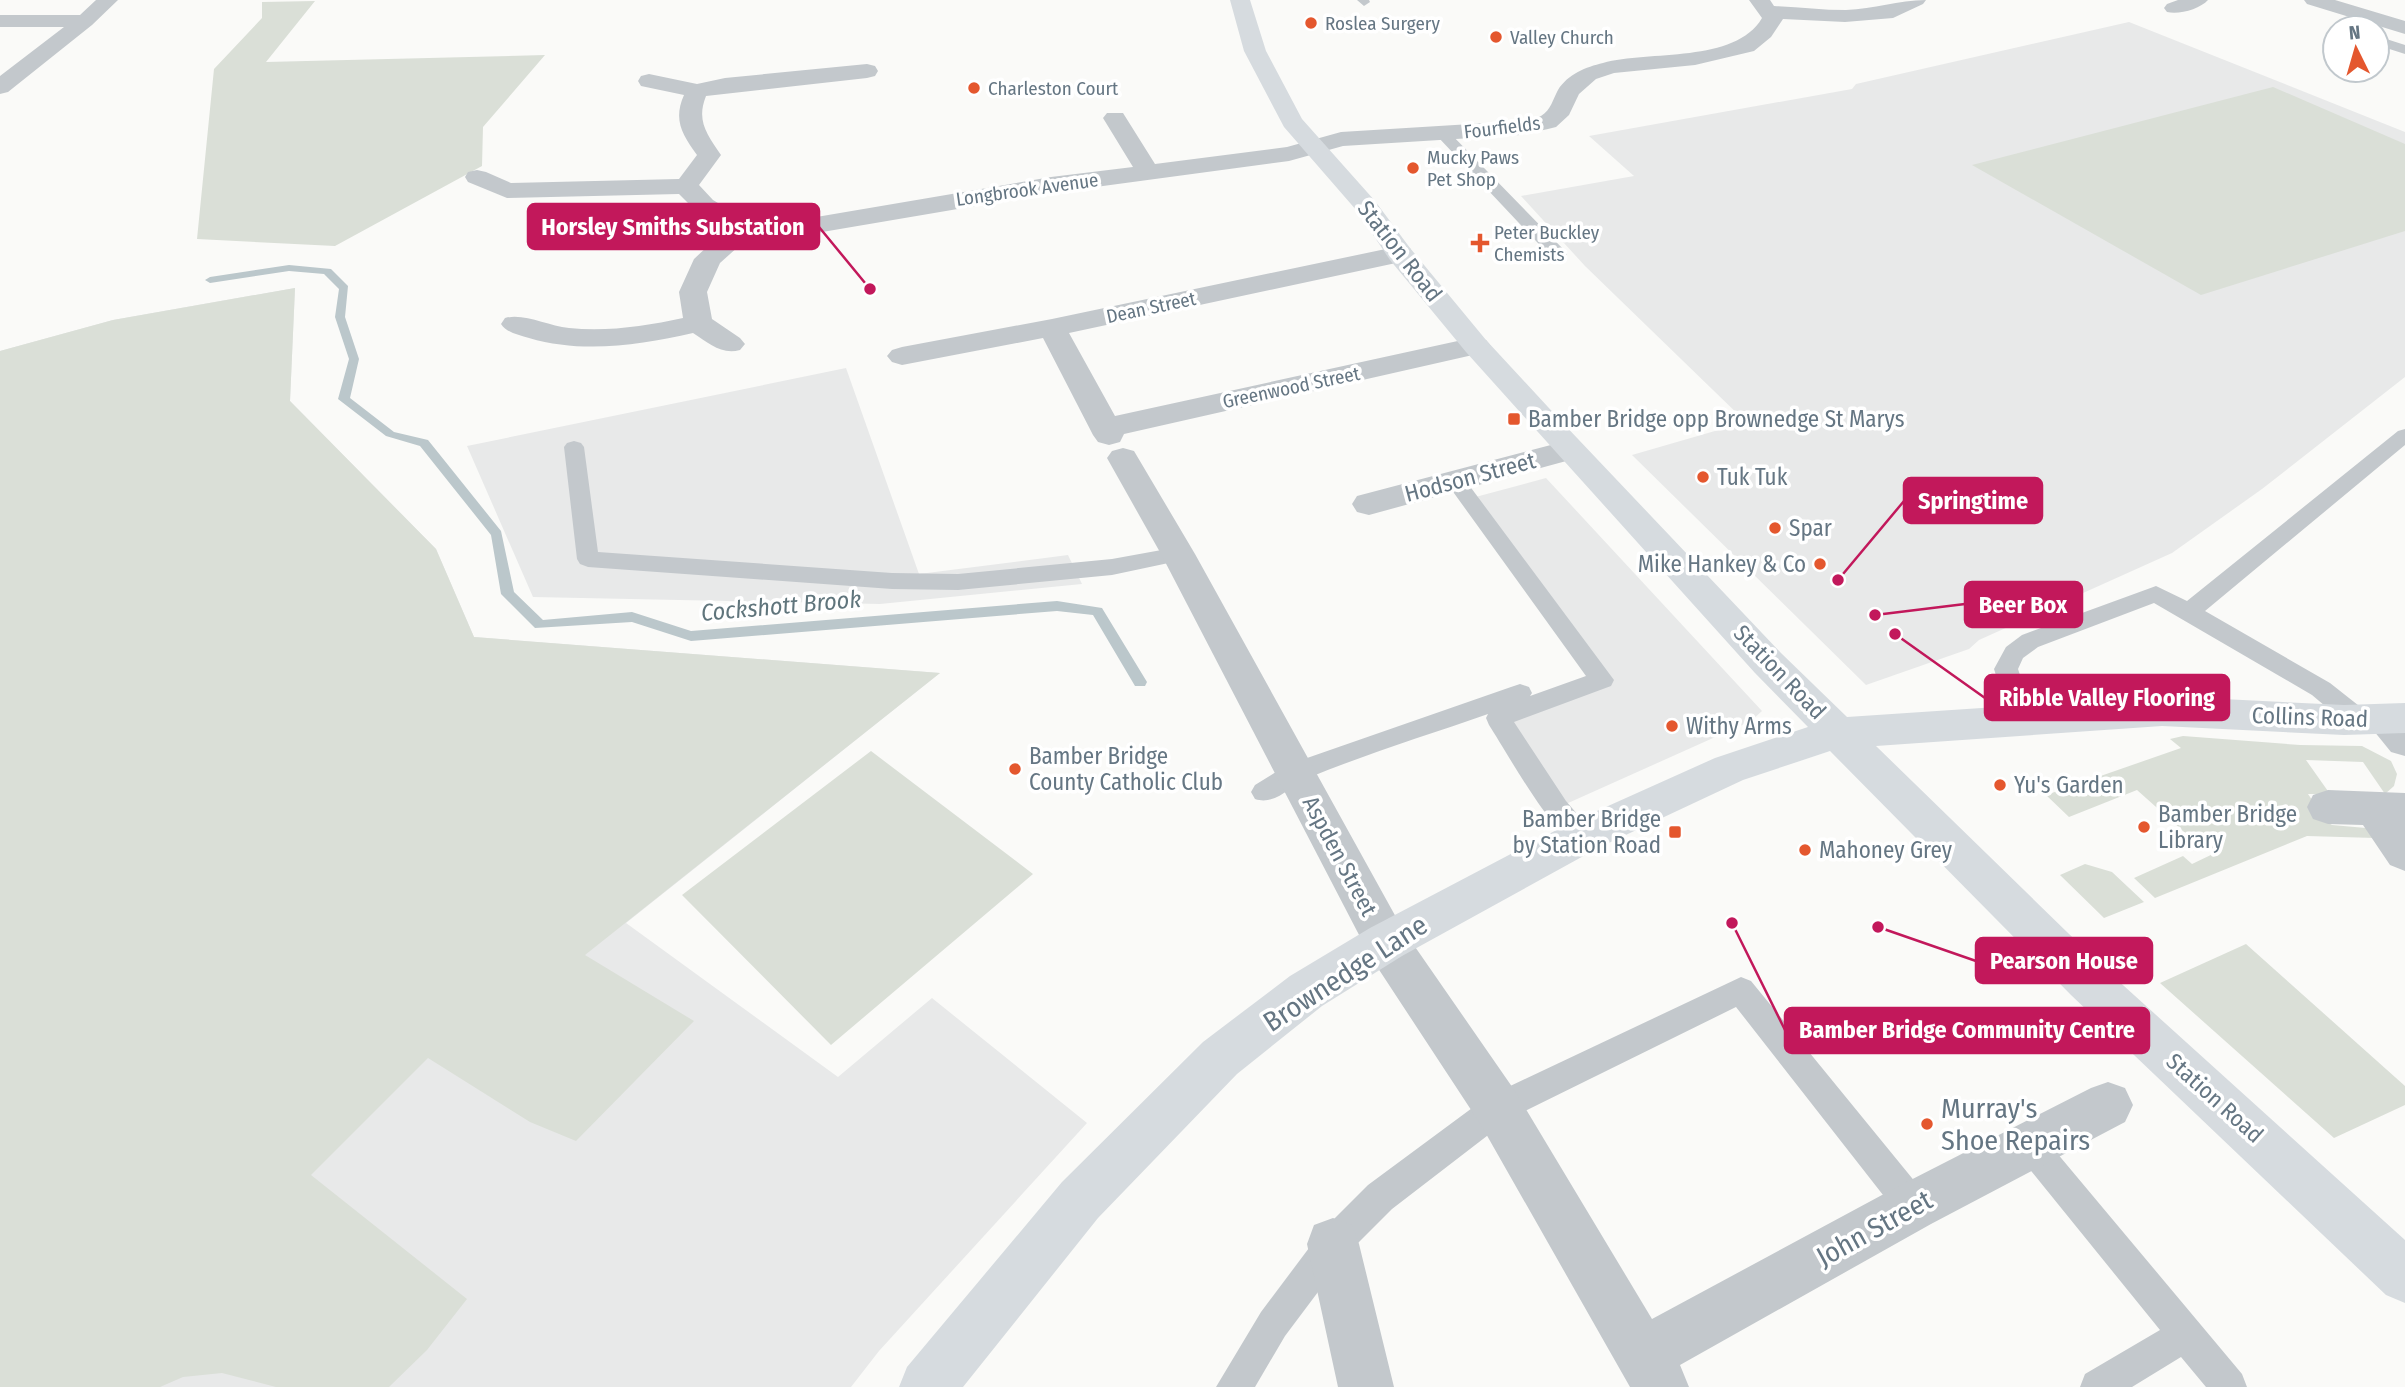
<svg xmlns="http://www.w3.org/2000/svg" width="2405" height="1387" font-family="'Fira Sans Condensed',sans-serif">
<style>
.built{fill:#e8e9e9}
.green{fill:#dadfd7}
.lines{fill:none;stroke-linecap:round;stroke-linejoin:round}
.stream{fill:#bbc7cb;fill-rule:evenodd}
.lane{fill:#c3c8cc;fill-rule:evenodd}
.street{fill:#c3c8cc;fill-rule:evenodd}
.secondary{fill:#d6dbdf;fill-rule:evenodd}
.poi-dot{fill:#e4572e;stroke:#fff;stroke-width:2.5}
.labels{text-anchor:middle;stroke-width:7;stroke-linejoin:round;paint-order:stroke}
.far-poi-label{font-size:19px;fill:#657683;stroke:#fff;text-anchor:start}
.far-street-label{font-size:19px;fill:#657683;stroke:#fff}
.street-label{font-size:23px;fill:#657683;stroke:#fff}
.poi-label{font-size:23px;fill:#657683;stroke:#fff;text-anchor:start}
.water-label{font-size:24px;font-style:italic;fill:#60757c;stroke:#fff}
.near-street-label{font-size:28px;fill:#657683;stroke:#fff}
.near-poi-label{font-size:28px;fill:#657683;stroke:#fff;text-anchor:start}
.leader{fill:none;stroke:#c2185b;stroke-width:2.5}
.callout-dot{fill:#c2185b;stroke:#fff;stroke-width:2.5}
.callout{fill:#c2185b;stroke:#c2185b;stroke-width:2.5}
.callout-label{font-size:24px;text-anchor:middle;font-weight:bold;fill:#fff}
</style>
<rect width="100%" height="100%" fill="#fafaf8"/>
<!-- built -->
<path class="built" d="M 2129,22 L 2405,132 L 2405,377 L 2262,489 L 2172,553 L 1979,640 L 1969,649 L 1866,685 L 1632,455 L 1746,422 L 1585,266 L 1521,196 L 1634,176 L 1589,136 L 1852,89 L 1856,84 Z
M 295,288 L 290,401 L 436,549 L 474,637 L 940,673 L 626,923 L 838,1077 L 932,998 L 1087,1123 L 879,1351 L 851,1387 L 0,1387 L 0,351 L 113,320 Z
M 846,368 L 919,574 L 1068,555 L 1082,584 L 880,604 L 533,597 L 467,446 Z
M 1546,478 L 1762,711 L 1751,721 L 1557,808 L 1498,718 L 1601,680 L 1468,499 Z"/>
<!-- green -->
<path class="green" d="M 315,1 L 266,62 L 545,55 L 483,127 L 482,166 L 335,246 L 197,239 L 214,69 L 262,18 L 262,2 Z
M 2273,87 L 2405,144 L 2405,231 L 2201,295 L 1972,165 Z
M 295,288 L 290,401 L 436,549 L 474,637 L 940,673 L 585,955 L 694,1021 L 576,1141 L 530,1122 L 428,1058 L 311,1175 L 467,1299 L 427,1350 L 389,1387 L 276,1387 L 222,1373 L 183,1377 L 160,1387 L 0,1387 L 0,351 L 113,320 Z
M 2183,736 L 2300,745 L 2362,746 L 2391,761 L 2397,774 L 2394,786 L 2385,794 L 2363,762 L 2306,760 L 2330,794 L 2308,794 L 2327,822 L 2332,825 L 2366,828 L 2375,838 L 2307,836 L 2155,898 L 2134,878 L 2183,856 L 2192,864 L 2215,853 L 2207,846 L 2202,848 L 2137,790 L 2069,817 L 2046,795 L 2181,748 L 2170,739 Z
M 871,751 L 1033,874 L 831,1045 L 682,895 Z
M 2085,864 L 2112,872 L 2144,902 L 2104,918 L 2060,875 Z
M 2246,944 L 2405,1086 L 2405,1105 L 2334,1138 L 2160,983 Z"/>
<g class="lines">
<!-- stream -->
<path class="stream" d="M 289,265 L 331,269 L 348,286 L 345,317 L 359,359 L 350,398 L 394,432 L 428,440 L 501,531 L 514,592 L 543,620 L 632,612 L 691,631 L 1057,601 L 1102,608 L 1147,682 L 1145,686 L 1135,686 L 1093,615 L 1057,611 L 691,641 L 632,622 L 535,628 L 501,594 L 491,535 L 420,446 L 386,436 L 338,399 L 349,359 L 335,317 L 339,289 L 324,274 L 289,271 L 210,283 L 205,280 L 210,277 Z"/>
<!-- lane -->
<path class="lane" d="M 1357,0 L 1369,0 L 1370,2 L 1364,6 Z
M 2377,36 L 2405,45 L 2405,54 L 2377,45 Z
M 1443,129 L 1448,131 L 1564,250 L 1567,254 L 1564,258 L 1552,258 L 1438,137 L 1435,134 Z
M 2405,429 L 2405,445 L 2205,611 L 2330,683 L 2368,713 L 2371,720 L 2368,727 L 2359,729 L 2350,727 L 2312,695 L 2154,603 L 2038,647 L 2023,658 L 2018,669 L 2024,687 L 2044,721 L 2041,728 L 2032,730 L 2023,728 L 2000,688 L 1994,669 L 2006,647 L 2022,635 L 2156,586 L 2187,601 L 2398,431 Z
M 574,441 L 581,443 L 584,447 L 598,552 L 892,573 L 958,574 L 1112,559 L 1178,547 L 1186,549 L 1189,554 L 1186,559 L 1178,561 L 1112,575 L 958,590 L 892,589 L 588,567 L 580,564 L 577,559 L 564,447 L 567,443 Z
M 1456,475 L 1463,477 L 1614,680 L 1611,686 L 1514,722 L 1566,801 L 1596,836 L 1593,844 C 1586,846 1583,848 1577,845 C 1551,833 1506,751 1489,725 L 1486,718 L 1488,714 C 1428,735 1366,754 1308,778 C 1290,786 1275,806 1255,799 L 1251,792 L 1255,785 L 1287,765 L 1511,687 L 1520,684 L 1529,687 L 1532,693 L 1530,696 L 1586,676 L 1446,482 L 1449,477 Z
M 1741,977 L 1751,981 L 1925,1194 L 1930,1206 L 1925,1218 L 1913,1223 L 1901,1218 L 1736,1007 L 1509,1119 L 1392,1209 L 1345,1256 L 1285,1336 L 1255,1387 L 1216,1387 L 1261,1312 L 1321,1232 L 1368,1185 L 1487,1097 Z
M 2030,1129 L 2041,1134 L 2242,1374 L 2247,1387 L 2206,1387 L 2181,1357 L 2132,1387 L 2080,1387 L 2085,1374 L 2160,1330 L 2019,1156 L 2014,1145 L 2019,1134 Z"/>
<!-- street -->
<path class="street" d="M 96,0 L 118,0 L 92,25 L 8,92 L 0,94 L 0,76 L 64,27 L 0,27 L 0,15 L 80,15 Z
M 1749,0 L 1770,0 L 1774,6 C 1798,7 1822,10 1846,10 C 1874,9 1898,0 1926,0 L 1923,4 L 1893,18 L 1845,22 L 1783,19 L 1771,37 L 1754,51 L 1695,65 L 1614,73 L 1596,79 L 1579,94 L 1569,115 L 1556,127 L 1548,129 L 1520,135 L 1343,146 L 1289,161 L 1051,193 L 787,238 L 749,237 L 720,263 L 707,292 L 712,319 L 740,338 L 745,344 L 740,350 C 721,355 709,343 693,333 C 640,345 583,354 529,338 C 519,335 507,333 501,324 L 505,318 C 525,313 547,326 569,328 C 607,332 646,326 683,318 L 679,292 L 694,259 L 725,230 L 695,210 L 679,194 L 507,198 L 468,182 L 465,177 L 468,172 L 477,170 L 486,172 L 511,183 L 679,179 L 697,155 C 682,134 673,120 684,95 L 641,86 L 638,81 L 641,76 L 649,74 L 697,84 L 725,78 L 867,64 L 875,66 L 878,71 L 875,76 L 867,78 L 706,96 C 696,121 707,134 721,155 L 699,185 L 713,200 L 748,221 L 787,222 L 1051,177 L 1133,167 L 1103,118 L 1107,113 L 1123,113 L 1155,164 L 1287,147 L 1341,132 L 1520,121 C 1526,120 1535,119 1541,116 C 1551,110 1553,99 1558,90 C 1568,74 1586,67 1603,63 C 1649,50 1735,64 1762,18 Z
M 2178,0 L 2208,0 C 2200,9 2179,15 2167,12 L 2164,8 L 2167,4 Z
M 2304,0 L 2335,0 L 2405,21 L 2405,34 L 2307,4 Z
M 1400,246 L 1410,248 L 1413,254 L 1410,260 L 1069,333 L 1115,416 L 1476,337 L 1486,340 L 1491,346 L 1486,352 L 1124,434 L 1120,442 L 1109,445 L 1098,442 L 1093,435 L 1043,338 L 902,365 L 892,362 L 887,356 L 892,350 L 902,347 L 1052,319 Z
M 1570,440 L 1581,443 L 1586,450 L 1581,457 L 1369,515 L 1357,512 L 1352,504 L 1357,496 Z
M 1123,448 L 1134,451 L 1195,554 L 1402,928 L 1515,1091 L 1652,1319 L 1895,1188 L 2091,1088 L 2108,1082 L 2125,1088 L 2133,1105 L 2125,1122 L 1931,1224 L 1680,1365 L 1689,1387 L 1630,1387 L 1481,1125 L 1370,956 L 1161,554 L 1107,458 L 1112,451 Z
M 2385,705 L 2399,710 L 2405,716 L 2405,756 L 2391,752 L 2365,720 L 2371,710 Z
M 2328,790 L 2405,793 L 2405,871 L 2390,865 L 2363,825 L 2328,824 L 2313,819 L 2307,807 L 2313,795 Z
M 1333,1218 L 1352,1225 L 1359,1244 L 1394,1387 L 1338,1387 L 1307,1244 L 1314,1225 Z"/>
<!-- secondary -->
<path class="secondary" d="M 1230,0 L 1250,0 L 1266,51 L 1302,119 L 1375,201 L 1410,248 L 1486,340 L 1560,420 L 1781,653 L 1847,717 L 2162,696 L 2344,705 L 2405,703 L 2405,733 L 2344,735 L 2162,726 L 1876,746 L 2103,967 L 2405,1240 L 2405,1303 L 2386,1295 L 2071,995 L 1830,751 L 1743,780 L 1598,848 L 1402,956 L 1322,1006 L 1237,1074 L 1098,1218 L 963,1387 L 899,1387 L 907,1367 L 1062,1182 L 1203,1042 L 1290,976 L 1370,928 L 1568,824 L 1715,758 L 1808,727 L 1755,673 L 1466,352 L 1390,260 L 1357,211 L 1284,127 L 1244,51 Z"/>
</g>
<!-- markers -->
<g class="poi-dot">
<circle cx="1311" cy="23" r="7"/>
<circle cx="1496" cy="37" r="7"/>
<circle cx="974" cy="88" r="7"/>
<circle cx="1413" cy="168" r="7"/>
<path d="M1476.5 232.5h7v7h7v7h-7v7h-7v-7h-7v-7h7z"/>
<rect x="1507" y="412" width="14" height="14" rx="3.5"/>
<circle cx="1703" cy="477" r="7"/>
<circle cx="1775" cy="528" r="7"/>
<circle cx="1820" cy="564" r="7"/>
<circle cx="1672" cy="726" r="7"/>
<circle cx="1015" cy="769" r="7"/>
<circle cx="2000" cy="785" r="7"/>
<circle cx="2144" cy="827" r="7"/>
<rect x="1668" y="825" width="14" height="14" rx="3.5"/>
<circle cx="1805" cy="850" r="7"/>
<circle cx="1927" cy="1124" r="7"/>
</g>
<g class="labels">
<!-- far-poi labels -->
<g class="far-poi-label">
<text x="1325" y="30">Roslea Surgery</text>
<text x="1510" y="44">Valley Church</text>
<text x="988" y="95">Charleston Court</text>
<text x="1427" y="164">Mucky Paws<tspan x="1427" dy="22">Pet Shop</tspan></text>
<text x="1494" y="239">Peter Buckley<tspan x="1494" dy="22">Chemists</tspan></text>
</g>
<!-- far-street labels -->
<g class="far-street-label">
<text transform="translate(1502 127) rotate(-7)" y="7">Fourfields</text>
<text transform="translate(1027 189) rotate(-8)" y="7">Longbrook Avenue</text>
<text transform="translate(1151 307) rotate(-12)" y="7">Dean Street</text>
<text transform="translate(1291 387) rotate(-12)" y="7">Greenwood Street</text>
</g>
<!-- street labels -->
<g class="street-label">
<text transform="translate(1400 251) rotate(52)" y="8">Station Road</text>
<text transform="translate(1470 477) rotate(-15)" y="8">Hodson Street</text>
<text transform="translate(1780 672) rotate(46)" y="8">Station Road</text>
<text transform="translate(2310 717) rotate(2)" y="8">Collins Road</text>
<text transform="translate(1340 856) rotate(62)" y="8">Aspden Street</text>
<text transform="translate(2215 1098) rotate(42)" y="8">Station Road</text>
</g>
<!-- poi labels -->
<g class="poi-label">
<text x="1528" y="427">Bamber Bridge opp Brownedge St Marys</text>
<text x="1717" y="485">Tuk Tuk</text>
<text x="1789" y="536">Spar</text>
<text x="1806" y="572" text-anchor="end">Mike Hankey &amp; Co</text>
<text x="1686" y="734">Withy Arms</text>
<text x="1029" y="764">Bamber Bridge<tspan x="1029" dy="26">County Catholic Club</tspan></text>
<text x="2014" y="793">Yu's Garden</text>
<text x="2158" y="822">Bamber Bridge<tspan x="2158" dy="26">Library</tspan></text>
<text x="1661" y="827" text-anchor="end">Bamber Bridge<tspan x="1661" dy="26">by Station Road</tspan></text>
<text x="1819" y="858">Mahoney Grey</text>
</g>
<!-- water labels -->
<g class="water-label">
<text transform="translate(781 606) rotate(-5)" y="8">Cockshott Brook</text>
</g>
<!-- near-street labels -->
<g class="near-street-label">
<text transform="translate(1345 973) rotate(-33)" y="10">Brownedge Lane</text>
<text transform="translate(1874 1228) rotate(-29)" y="10">John Street</text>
</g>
<!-- near-poi labels -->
<g class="near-poi-label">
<text x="1941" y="1118">Murray's<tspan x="1941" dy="32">Shoe Repairs</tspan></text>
</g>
</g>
<!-- callouts -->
<path class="leader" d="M870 289L819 227M1838 580L1904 501M1875 615L1965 604M1895 634L1985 698M1878 927L1976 961M1732 923L1785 1030"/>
<g class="callout-dot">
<circle cx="870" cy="289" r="7"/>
<circle cx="1838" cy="580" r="7"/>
<circle cx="1875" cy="615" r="7"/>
<circle cx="1895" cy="634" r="7"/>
<circle cx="1878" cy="927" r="7"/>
<circle cx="1732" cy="923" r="7"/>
</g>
<g class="callout">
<rect x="528" y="204" width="291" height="45" rx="7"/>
<rect x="1904" y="478" width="138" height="45" rx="7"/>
<rect x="1965" y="582" width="117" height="45" rx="7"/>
<rect x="1985" y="675" width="244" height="45" rx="7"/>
<rect x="1976" y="938" width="176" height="45" rx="7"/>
<rect x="1785" y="1008" width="364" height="45" rx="7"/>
</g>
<g class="callout-label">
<text x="673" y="235">Horsley Smiths Substation</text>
<text x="1973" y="509">Springtime</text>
<text x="2023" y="613">Beer Box</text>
<text x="2107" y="706">Ribble Valley Flooring</text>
<text x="2064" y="969">Pearson House</text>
<text x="1967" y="1038">Bamber Bridge Community Centre</text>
</g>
<!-- north arrow -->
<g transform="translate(2356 49) rotate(355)"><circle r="33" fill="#ffffff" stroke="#c1c8cd" stroke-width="2"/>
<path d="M0-5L12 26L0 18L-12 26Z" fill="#e4572e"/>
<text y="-10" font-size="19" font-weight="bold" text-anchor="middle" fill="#657683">N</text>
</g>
</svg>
